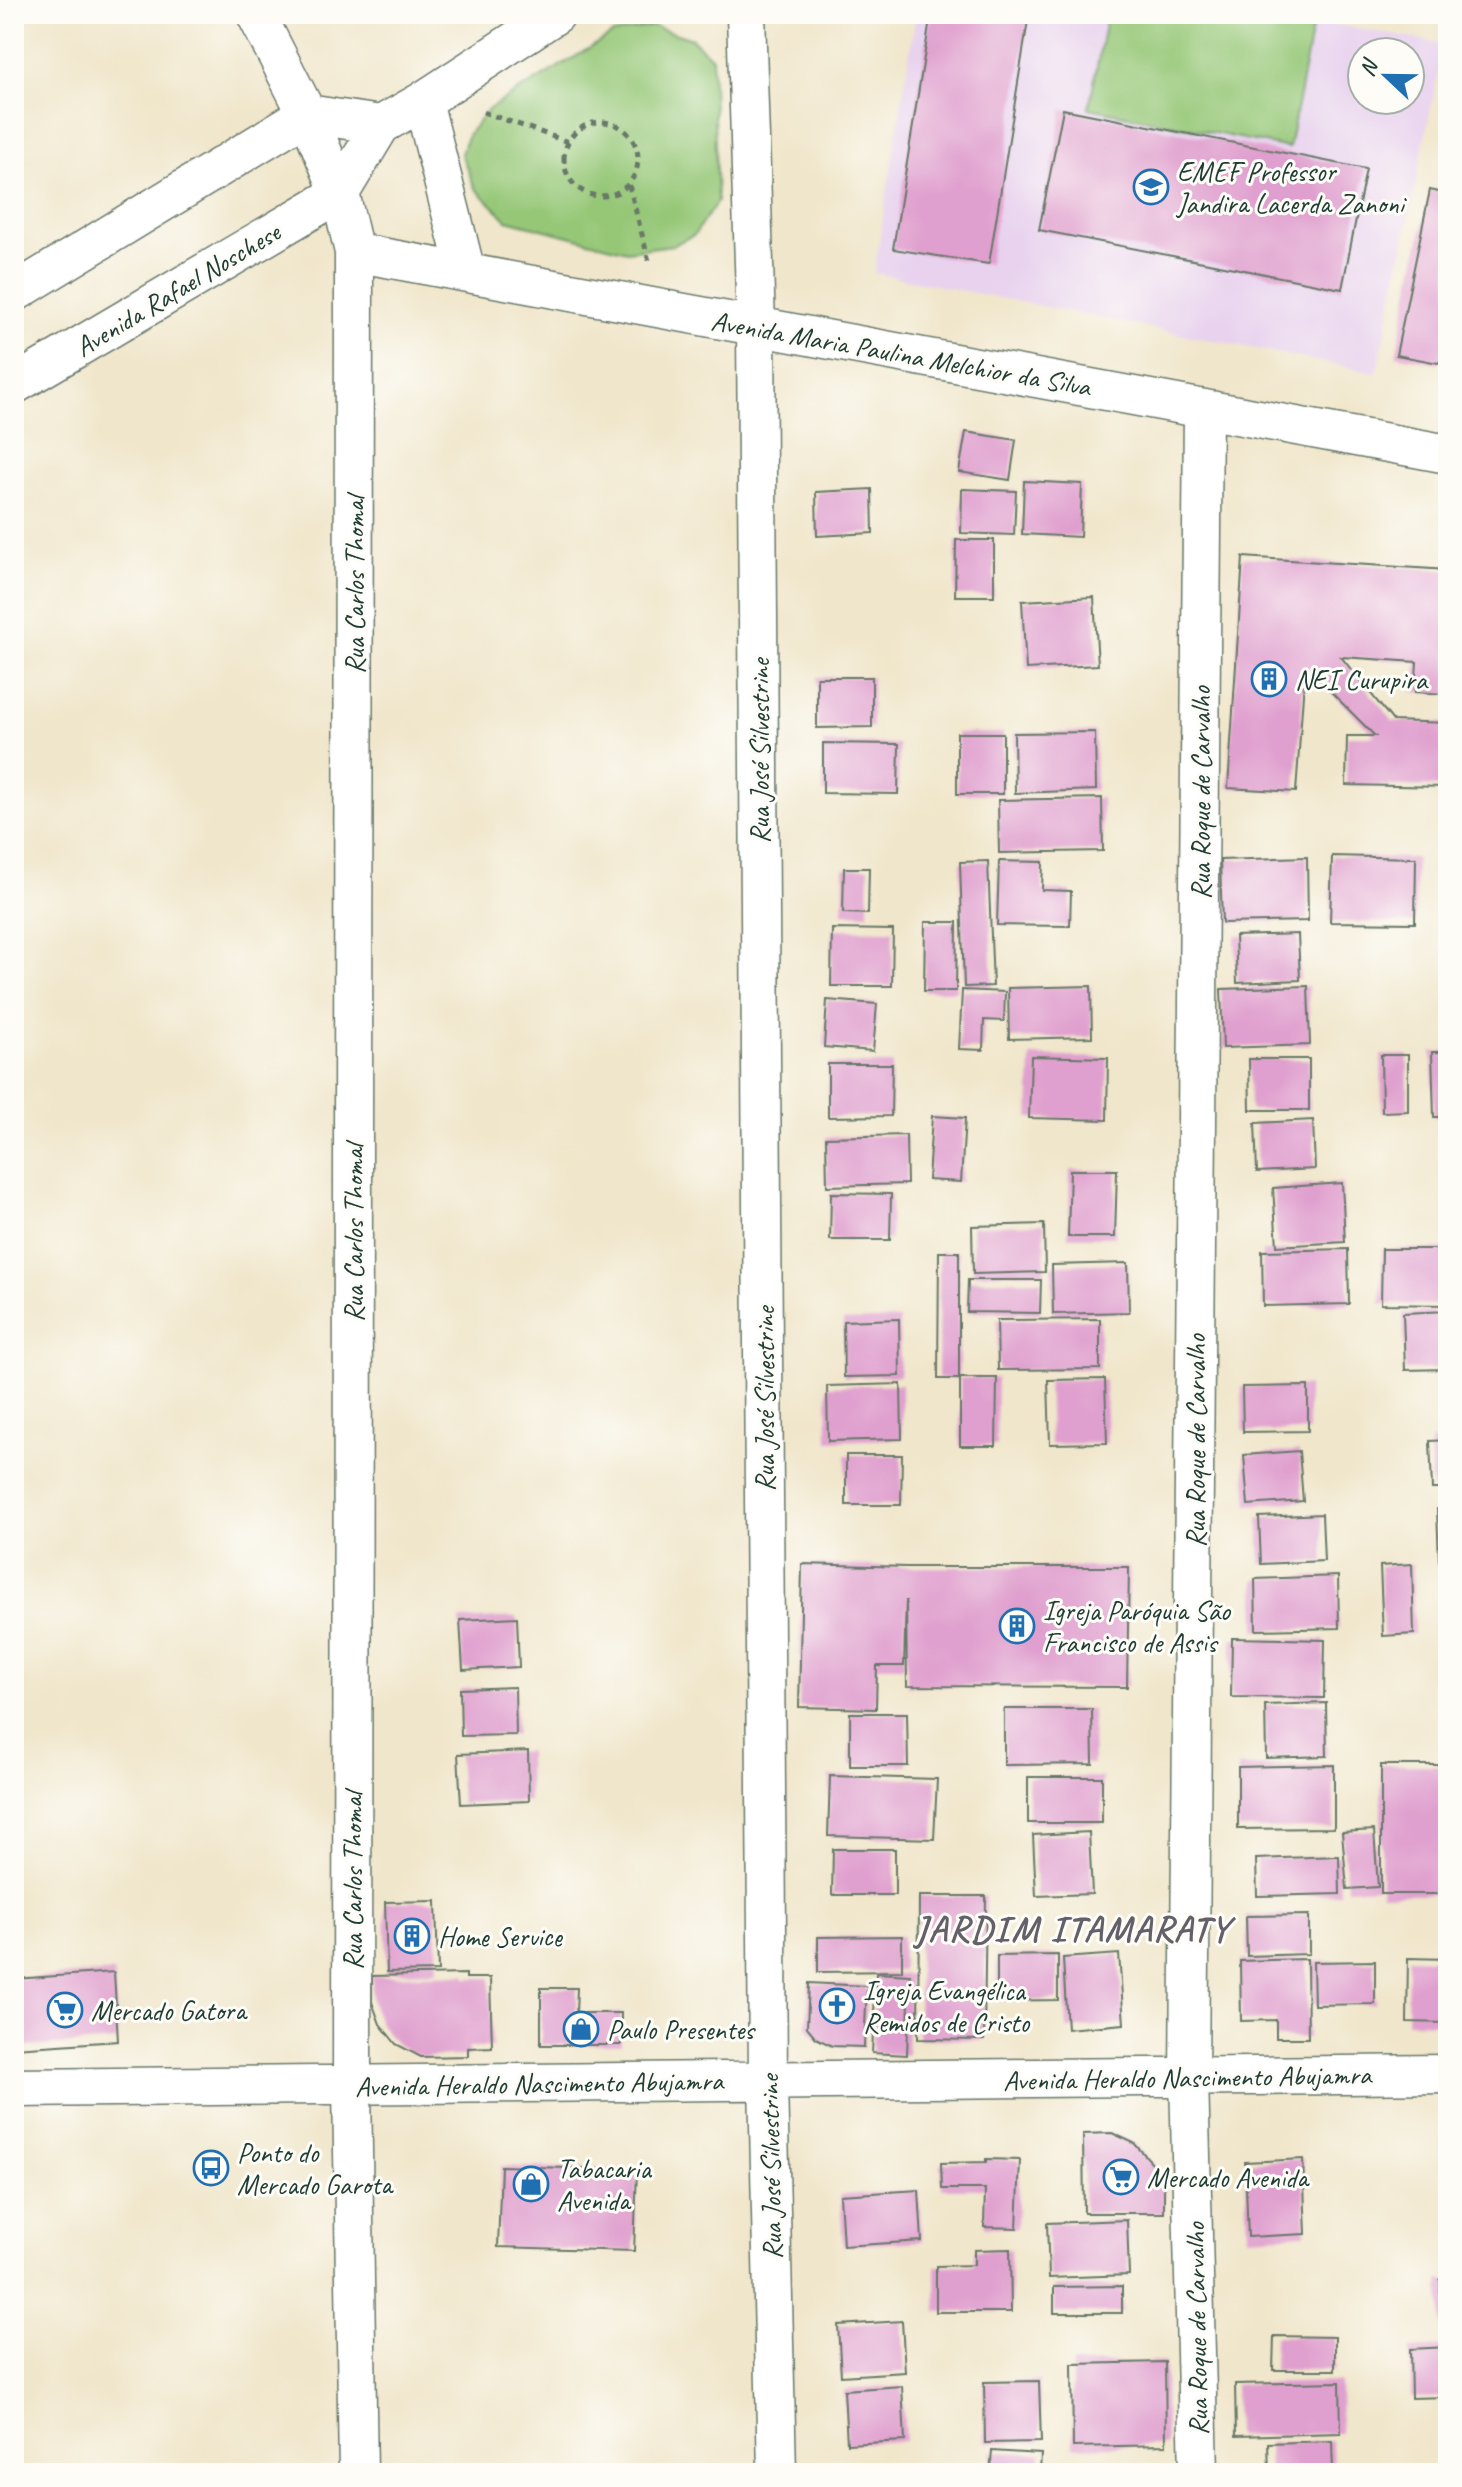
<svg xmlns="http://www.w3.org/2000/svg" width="1462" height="2487" font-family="Caveat,sans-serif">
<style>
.built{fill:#e8d2ee;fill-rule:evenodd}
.green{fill:#95c777;stroke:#5a8256;stroke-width:2}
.building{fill:#e0a0cf}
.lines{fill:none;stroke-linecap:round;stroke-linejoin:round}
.minor-casing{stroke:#687869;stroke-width:41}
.path{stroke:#687869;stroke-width:5;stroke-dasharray:6 6;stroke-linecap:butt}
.minor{stroke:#fff;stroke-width:38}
.labels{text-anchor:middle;stroke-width:6;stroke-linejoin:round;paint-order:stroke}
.poi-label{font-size:28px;fill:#1f3d34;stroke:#fdfcf7;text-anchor:start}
.street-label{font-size:28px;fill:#1f3d34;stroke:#fdfcf7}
.district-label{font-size:36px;font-weight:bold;letter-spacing:2px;fill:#63606a;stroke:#fdfcf7}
</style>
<rect width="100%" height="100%" fill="#fdfcf7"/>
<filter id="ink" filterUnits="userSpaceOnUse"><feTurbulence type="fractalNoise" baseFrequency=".0125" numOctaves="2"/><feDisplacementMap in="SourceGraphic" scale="16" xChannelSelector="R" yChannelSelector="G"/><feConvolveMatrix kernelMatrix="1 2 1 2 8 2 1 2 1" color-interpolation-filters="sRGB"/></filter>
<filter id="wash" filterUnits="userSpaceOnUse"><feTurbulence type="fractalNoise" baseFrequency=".006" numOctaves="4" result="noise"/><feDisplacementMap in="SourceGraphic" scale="32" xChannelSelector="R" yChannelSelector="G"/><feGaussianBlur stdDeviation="1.8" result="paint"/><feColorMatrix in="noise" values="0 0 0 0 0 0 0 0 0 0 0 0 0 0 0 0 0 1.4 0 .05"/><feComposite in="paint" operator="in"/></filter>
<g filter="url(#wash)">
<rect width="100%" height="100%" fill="#f0e6cb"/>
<!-- built -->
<path class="built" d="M 916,14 L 1276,14 L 1444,44 L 1377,373 L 874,273 ZM 1362,52 L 1410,52 L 1410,100 L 1362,100 Z"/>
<!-- green -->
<path class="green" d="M 1107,14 L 1242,14 L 1312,28 L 1289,148 L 1089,108 Z
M 653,26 L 692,39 L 712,58 L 717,202 L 694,235 L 673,245 L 627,251 L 507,220 L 475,188 L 461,154 L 468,134 L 489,109 L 613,34 Z"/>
<g id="blocks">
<!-- building -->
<path class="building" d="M 931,14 L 1029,14 L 989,264 L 893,249 Z
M 1063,109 L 1366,169 L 1342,289 L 1039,230 Z
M 1430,190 L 1448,194 L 1448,355 L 1438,363 L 1396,355 Z
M 966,432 L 1016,440 L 1010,480 L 959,472 Z
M 1024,481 L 1082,484 L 1080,537 L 1022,534 Z
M 872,489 L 873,533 L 817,536 L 816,492 Z
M 962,489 L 1016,491 L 1014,535 L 961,533 Z
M 956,540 L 994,540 L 994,596 L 955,596 Z
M 1243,557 L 1448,570 L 1448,694 L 1415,692 L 1417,662 L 1341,657 L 1393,721 L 1448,723 L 1448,787 L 1346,785 L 1347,736 L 1375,736 L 1305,666 L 1296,792 L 1228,788 Z
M 1094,597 L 1098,665 L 1026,669 L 1022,601 Z
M 817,677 L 872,677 L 872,727 L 817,728 Z
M 1095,732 L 1096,790 L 1015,793 L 1014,733 Z
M 957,733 L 1003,733 L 1003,794 L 957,794 Z
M 823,743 L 899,744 L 898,794 L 823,793 Z
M 1102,798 L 1103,851 L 999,853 L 998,800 Z
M 1332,856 L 1416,858 L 1415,923 L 1330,922 Z
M 1307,857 L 1308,921 L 1222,923 L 1220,860 Z
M 988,861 L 993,986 L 964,987 L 960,862 Z
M 999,861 L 1043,862 L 1042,890 L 1071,891 L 1070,926 L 997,925 Z
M 844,868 L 869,868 L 868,914 L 843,913 Z
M 925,922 L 957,922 L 956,991 L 924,991 Z
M 832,929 L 893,930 L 892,986 L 831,986 Z
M 1298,934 L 1300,980 L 1237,983 L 1235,936 Z
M 1091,986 L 1092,1037 L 1009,1039 L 1008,988 Z
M 1308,986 L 1310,1045 L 1223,1048 L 1221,989 Z
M 962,990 L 1005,992 L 1004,1021 L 984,1020 L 983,1050 L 959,1049 Z
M 827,1000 L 877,1004 L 873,1051 L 824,1047 Z
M 1432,1052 L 1448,1052 L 1448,1117 L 1434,1117 Z
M 1381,1055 L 1408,1055 L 1408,1111 L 1382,1112 Z
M 1031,1056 L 1108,1058 L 1107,1120 L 1029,1118 Z
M 1249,1059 L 1309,1059 L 1309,1110 L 1250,1110 Z
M 828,1064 L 892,1064 L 891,1116 L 828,1117 Z
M 932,1116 L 965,1118 L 961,1182 L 928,1180 Z
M 1313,1120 L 1315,1169 L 1257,1172 L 1255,1123 Z
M 1444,1122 L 1448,1122 L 1448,1176 L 1443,1176 Z
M 906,1135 L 907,1184 L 827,1186 L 826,1137 Z
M 1070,1170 L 1117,1170 L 1115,1237 L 1068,1237 Z
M 1342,1183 L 1345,1242 L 1277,1246 L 1273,1188 Z
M 831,1193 L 891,1194 L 890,1240 L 830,1240 Z
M 1044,1224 L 1045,1272 L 973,1274 L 972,1226 Z
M 1348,1249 L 1349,1304 L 1263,1306 L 1262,1251 Z
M 1382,1249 L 1448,1249 L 1448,1305 L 1381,1304 Z
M 939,1252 L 959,1252 L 959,1379 L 938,1379 Z
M 1128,1263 L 1129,1312 L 1053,1314 L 1052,1265 Z
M 968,1280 L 1041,1280 L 1040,1313 L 967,1312 Z
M 1448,1311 L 1448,1369 L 1405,1370 L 1403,1313 Z
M 899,1319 L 900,1376 L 844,1377 L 843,1321 Z
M 1100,1319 L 1100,1369 L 998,1370 L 997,1320 Z
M 960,1378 L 997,1378 L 996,1446 L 960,1446 Z
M 1105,1379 L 1107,1443 L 1050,1444 L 1048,1380 Z
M 901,1384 L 902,1439 L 828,1441 L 827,1386 Z
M 1308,1386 L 1308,1431 L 1243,1432 L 1242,1387 Z
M 1448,1440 L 1448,1489 L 1432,1489 L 1430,1441 Z
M 1299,1451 L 1303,1501 L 1248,1505 L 1244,1455 Z
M 846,1455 L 902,1455 L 901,1505 L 846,1505 Z
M 1437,1509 L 1448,1509 L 1448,1561 L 1439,1561 Z
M 1322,1514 L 1324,1561 L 1261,1564 L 1259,1517 Z
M 802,1564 L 907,1567 L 1129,1567 L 1127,1687 L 907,1686 L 906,1600 L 904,1666 L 877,1666 L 876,1709 L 799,1707 Z
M 1412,1564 L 1414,1634 L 1383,1636 L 1380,1566 Z
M 1338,1576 L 1339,1628 L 1256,1630 L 1255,1579 Z
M 517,1617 L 519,1667 L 463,1670 L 460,1620 Z
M 1232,1638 L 1325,1640 L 1324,1698 L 1231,1697 Z
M 515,1687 L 516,1735 L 461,1736 L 460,1689 Z
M 1326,1703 L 1327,1756 L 1266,1758 L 1265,1705 Z
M 1004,1709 L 1092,1709 L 1093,1764 L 1004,1765 Z
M 850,1713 L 907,1713 L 908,1766 L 850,1766 Z
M 528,1751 L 529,1801 L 461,1804 L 458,1754 Z
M 1334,1765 L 1334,1828 L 1238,1829 L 1238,1767 Z
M 1381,1765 L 1448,1765 L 1448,1894 L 1381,1894 Z
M 830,1776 L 937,1779 L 934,1839 L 828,1836 Z
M 1028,1777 L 1102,1777 L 1102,1823 L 1028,1823 Z
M 1374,1830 L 1378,1887 L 1347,1889 L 1342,1832 Z
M 1089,1832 L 1092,1894 L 1036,1896 L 1033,1835 Z
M 833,1849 L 895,1849 L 895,1895 L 832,1895 Z
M 1339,1856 L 1340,1894 L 1257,1896 L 1256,1859 Z
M 919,1896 L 986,1896 L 984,2040 L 918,2039 Z
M 436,1901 L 438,1971 L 387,1972 L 385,1902 Z
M 1309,1915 L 1309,1954 L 1247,1956 L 1246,1916 Z
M 902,1936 L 902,1971 L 818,1972 L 818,1937 Z
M 1119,1954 L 1124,2024 L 1067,2029 L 1063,1958 Z
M 1058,1955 L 1058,2000 L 997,2001 L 997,1956 Z
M 1408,1958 L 1448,1959 L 1448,2023 L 1407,2022 Z
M 1307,1959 L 1308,2038 L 1276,2038 L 1276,2020 L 1241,2021 L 1240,1961 Z
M 1375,1961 L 1375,2004 L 1314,2005 L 1313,1962 Z
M 114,1972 L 118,2041 L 14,2048 L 14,1979 Z
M 876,1973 L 910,1975 L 907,2055 L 872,2053 Z
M 466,1974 L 466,1978 L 490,1978 L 492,2047 L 468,2048 L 468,2056 L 421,2057 L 396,2044 L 380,2024 L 372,2002 L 372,1976 Z
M 809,1983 L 867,1986 L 864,2047 L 832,2046 L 816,2038 L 807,2027 Z
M 541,1988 L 577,1988 L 576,2013 L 621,2013 L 621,2045 L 541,2045 Z
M 1112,2133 L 1134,2143 L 1154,2165 L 1164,2188 L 1164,2213 L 1084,2213 L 1083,2134 Z
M 986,2159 L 1020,2160 L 1017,2228 L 984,2227 L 985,2189 L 942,2189 L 941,2163 L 986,2162 Z
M 1303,2159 L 1306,2234 L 1248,2237 L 1245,2162 Z
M 501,2166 L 637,2170 L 634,2251 L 498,2247 Z
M 919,2190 L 922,2241 L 843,2246 L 840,2195 Z
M 1127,2220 L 1129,2275 L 1049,2278 L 1047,2223 Z
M 1010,2249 L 1011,2312 L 936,2312 L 936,2266 L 974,2265 L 974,2250 Z
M 1440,2280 L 1448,2280 L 1448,2339 L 1442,2339 Z
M 1122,2286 L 1122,2313 L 1054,2313 L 1054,2287 Z
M 902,2321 L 905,2372 L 841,2376 L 838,2325 Z
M 1274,2336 L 1335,2337 L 1335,2370 L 1273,2370 Z
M 1448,2347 L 1448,2397 L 1411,2398 L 1410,2349 Z
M 1165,2362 L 1166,2445 L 1073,2447 L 1072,2364 Z
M 1039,2381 L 1041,2442 L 985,2443 L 984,2382 Z
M 1340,2382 L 1341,2433 L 1236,2436 L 1235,2384 Z
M 902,2386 L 905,2441 L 847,2444 L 844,2390 Z
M 1332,2441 L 1333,2473 L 1269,2473 L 1268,2443 Z
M 992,2451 L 1041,2454 L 1040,2473 L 990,2473 Z"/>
</g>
</g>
<g filter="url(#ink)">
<use href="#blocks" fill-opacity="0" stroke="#687869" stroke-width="2"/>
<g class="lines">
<!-- minor casing -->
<g class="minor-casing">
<path id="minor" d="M 256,14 L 307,114 L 340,193 L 354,252 L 352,2085 L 358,2473
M 746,14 L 756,326 L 768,2081 L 777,2473
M 423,101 L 466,272
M 307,114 L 381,125
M 354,252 L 1448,454
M 14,293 L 307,114
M 14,385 L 340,193 L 381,125 L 423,101 L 556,14
M 14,2088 L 1448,2074
M 1199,2473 L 1189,2077 L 1203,409"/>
</g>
<!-- path -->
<path class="path" d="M 483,112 L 568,142
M564 159a37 37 0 1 1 74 0a37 37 0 1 1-74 0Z
M 629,185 L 650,265"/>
<!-- minor -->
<use href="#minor" class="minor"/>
</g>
</g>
<!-- icons -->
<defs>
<g id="school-ring" transform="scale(1.8)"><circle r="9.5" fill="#fdfcf7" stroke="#1f6fb2" stroke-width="1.5"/><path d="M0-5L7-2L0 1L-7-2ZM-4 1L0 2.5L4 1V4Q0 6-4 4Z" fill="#1f6fb2"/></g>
<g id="building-ring" transform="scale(1.8)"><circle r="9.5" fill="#fdfcf7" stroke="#1f6fb2" stroke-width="1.5"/><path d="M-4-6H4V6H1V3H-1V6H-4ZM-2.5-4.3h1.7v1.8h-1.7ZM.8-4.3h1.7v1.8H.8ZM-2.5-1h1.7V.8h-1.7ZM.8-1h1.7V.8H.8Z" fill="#1f6fb2"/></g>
<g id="church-ring" transform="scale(1.8)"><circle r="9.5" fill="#fdfcf7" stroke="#1f6fb2" stroke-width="1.5"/><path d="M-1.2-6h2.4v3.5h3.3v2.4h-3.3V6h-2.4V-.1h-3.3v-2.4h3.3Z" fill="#1f6fb2"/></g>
<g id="supermarket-ring" transform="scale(1.8)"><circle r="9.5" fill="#fdfcf7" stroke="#1f6fb2" stroke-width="1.5"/><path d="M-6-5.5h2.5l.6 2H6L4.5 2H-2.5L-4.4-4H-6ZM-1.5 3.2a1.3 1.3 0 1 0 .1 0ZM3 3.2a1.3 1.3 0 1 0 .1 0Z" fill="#1f6fb2"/></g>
<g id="shop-ring" transform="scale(1.8)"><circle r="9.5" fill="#fdfcf7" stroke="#1f6fb2" stroke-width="1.5"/><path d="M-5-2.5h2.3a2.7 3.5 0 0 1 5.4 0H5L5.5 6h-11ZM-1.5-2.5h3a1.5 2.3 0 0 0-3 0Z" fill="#1f6fb2"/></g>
<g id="bus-ring" transform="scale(1.8)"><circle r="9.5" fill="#fdfcf7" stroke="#1f6fb2" stroke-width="1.5"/><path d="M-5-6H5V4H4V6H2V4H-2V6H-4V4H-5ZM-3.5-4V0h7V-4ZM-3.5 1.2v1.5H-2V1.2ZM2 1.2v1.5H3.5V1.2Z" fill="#1f6fb2"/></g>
</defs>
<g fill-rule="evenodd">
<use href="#school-ring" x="1151" y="187"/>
<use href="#building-ring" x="1269" y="679"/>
<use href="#building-ring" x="1017" y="1626"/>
<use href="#building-ring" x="412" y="1936"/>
<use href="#church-ring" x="837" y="2006"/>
<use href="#supermarket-ring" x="65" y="2010"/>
<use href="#shop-ring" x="581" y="2029"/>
<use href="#bus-ring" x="211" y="2168"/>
<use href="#supermarket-ring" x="1121" y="2177"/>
<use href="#shop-ring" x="531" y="2184"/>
</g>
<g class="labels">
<!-- poi labels -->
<g class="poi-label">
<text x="1177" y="181">EMEF Professor<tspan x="1177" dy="32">Jandira Lacerda Zanoni</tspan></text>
<text x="1295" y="689">NEI Curupira</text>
<text x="1043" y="1620">Igreja Paróquia São<tspan x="1043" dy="32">Francisco de Assis</tspan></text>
<text x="438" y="1946">Home Service</text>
<text x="863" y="2000">Igreja Evangélica<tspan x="863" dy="32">Remidos de Cristo</tspan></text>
<text x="91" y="2020">Mercado Gatora</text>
<text x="607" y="2039">Paulo Presentes</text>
<text x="237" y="2162">Ponto do<tspan x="237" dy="32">Mercado Garota</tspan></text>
<text x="557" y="2178">Tabacaria<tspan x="557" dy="32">Avenida</tspan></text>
<text x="1147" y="2187">Mercado Avenida</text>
</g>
<!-- street labels -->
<g class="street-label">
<text transform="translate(177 289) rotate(-31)" y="10">Avenida Rafael Noschese</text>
<text transform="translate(901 353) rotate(10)" y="10">Avenida Maria Paulina Melchior da Silva</text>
<text transform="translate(354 585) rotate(-90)" y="10">Rua Carlos Thomal</text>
<text transform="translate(759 751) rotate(-90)" y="10">Rua José Silvestrine</text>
<text transform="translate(1200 793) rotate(-90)" y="10">Rua Roque de Carvalho</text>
<text transform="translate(353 1233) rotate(-90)" y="10">Rua Carlos Thomal</text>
<text transform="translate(764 1399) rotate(-90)" y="10">Rua José Silvestrine</text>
<text transform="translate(1195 1441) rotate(-90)" y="10">Rua Roque de Carvalho</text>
<text transform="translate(352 1881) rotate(-90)" y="10">Rua Carlos Thomal</text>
<text transform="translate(1187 2077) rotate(-1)" y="10">Avenida Heraldo Nascimento Abujamra</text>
<text transform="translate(539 2083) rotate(-1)" y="10">Avenida Heraldo Nascimento Abujamra</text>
<text transform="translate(770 2167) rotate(-91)" y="10">Rua José Silvestrine</text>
<text transform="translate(1196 2329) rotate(-91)" y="10">Rua Roque de Carvalho</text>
</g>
<!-- district labels -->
<g class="district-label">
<text x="1073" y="1941">JARDIM ITAMARATY</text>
</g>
</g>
<!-- margin -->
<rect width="1462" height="2487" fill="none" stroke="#fdfcf7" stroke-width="48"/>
<!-- north arrow -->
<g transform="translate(1386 76) rotate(292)"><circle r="38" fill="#fdfcf7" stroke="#a4b0a9" stroke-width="2"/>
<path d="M0-6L14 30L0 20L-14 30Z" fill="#1f6fb2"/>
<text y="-12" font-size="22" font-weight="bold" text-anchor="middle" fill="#1f3d34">N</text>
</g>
</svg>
